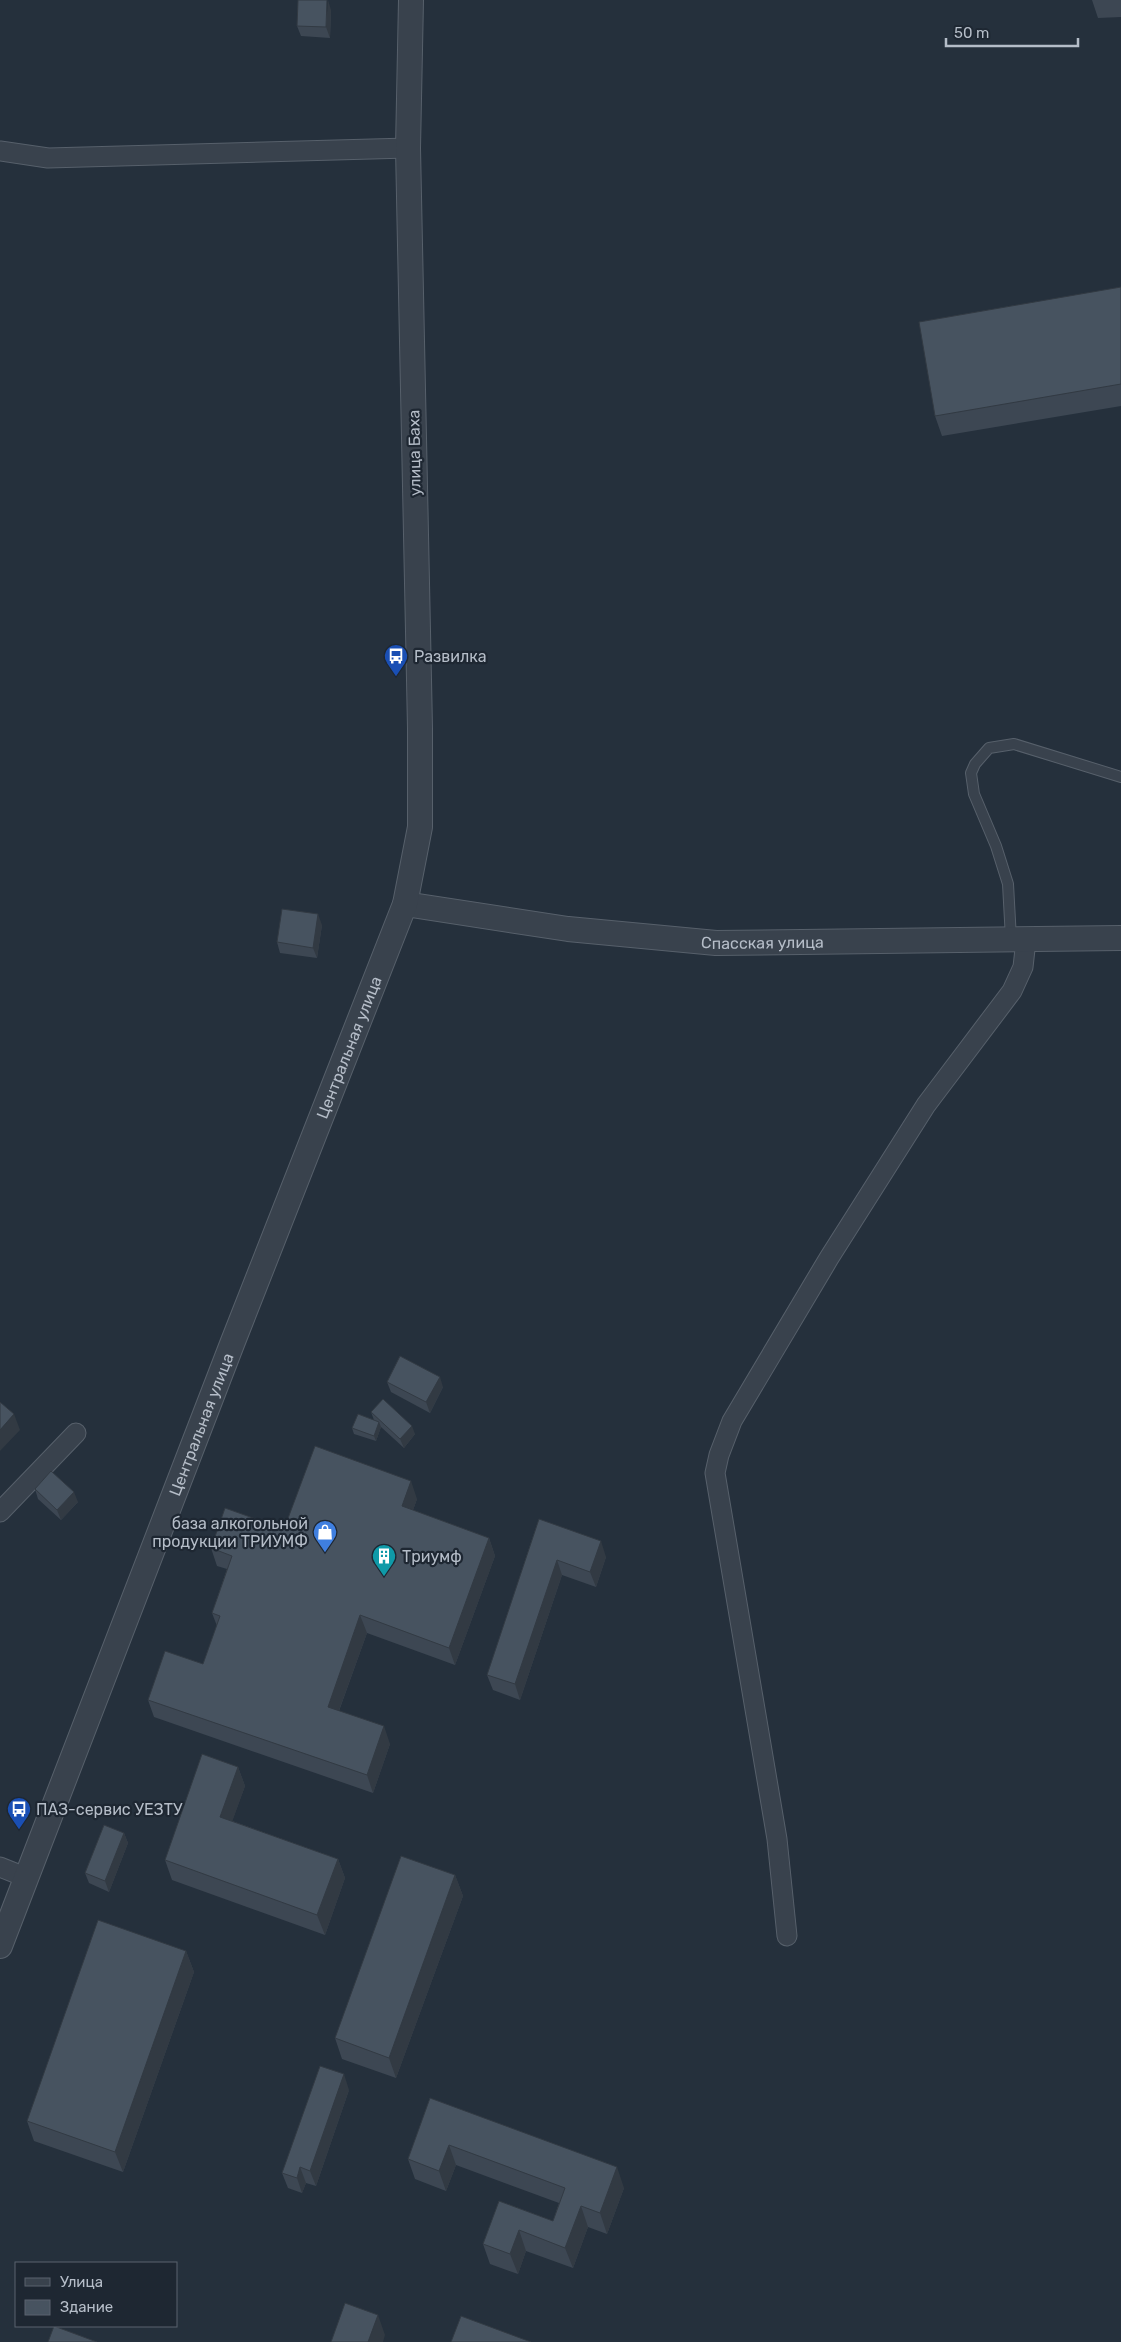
<svg xmlns="http://www.w3.org/2000/svg" width="1121" height="2342" font-family="Rubik,sans-serif">
<style>
.lines{fill:none;stroke-linecap:round;stroke-linejoin:round}
.service-casing{stroke:#57606b;stroke-width:12}
.minor-casing{stroke:#57606b;stroke-width:21}
.tertiary-casing{stroke:#57606b;stroke-width:26}
.service{stroke:#39424d;stroke-width:10}
.minor{stroke:#39424d;stroke-width:19}
.tertiary{stroke:#39424d;stroke-width:24}
.wall{fill:#3d4753}
.shaded-wall{fill:#323a43}
.building{fill:#475360;stroke:#323a43}
.labels{text-anchor:middle;stroke-width:4.5;stroke-linejoin:round;paint-order:stroke}
.street-label{font-size:16px;fill:#b5bdc8;stroke:#1e2732}
.poi-label{font-size:16px;fill:#b5bdc8;stroke:#1e2732;text-anchor:start}
</style>
<rect width="100%" height="100%" fill="#25303c"/>
<g class="lines">
<!-- service casing -->
<g class="service-casing">
<path id="service" d="M 1011,939 L 1008,884 L 996,846 L 974,794 L 971,773 L 975,764 L 989,748 L 1014,744 L 1121,777"/>
</g>
<!-- minor casing -->
<g class="minor-casing">
<path id="minor" d="M 0,151 L 48,158 L 408,148
M 0,1512 L 76,1433
M 0,1867 L 25,1877
M 787,1936 L 777,1839 L 715,1473 L 719,1455 L 732,1421 L 829,1258 L 926,1105 L 1012,991 L 1023,967 L 1026,940"/>
</g>
<!-- tertiary casing -->
<g class="tertiary-casing">
<g id="tertiary">
<path id="s1" d="M 405,904 L 568,929 L 716,943 L 1121,938"/>
<path id="s2" d="M 0,1946 L 232,1344 L 405,904 L 420,827 L 420,728 L 408,148 L 411,0"/>
</g>
</g>
<!-- service -->
<use href="#service" class="service"/>
<!-- minor -->
<use href="#minor" class="minor"/>
<!-- tertiary -->
<use href="#tertiary" class="tertiary"/>
</g>
<!-- wall -->
<path class="wall" d="M 1092,0 L 1121,0 L 1121,17 L 1098,18 Z
M 331,10 L 330,38 L 301,36 L 297,26 Z
M 1121,287 L 1121,406 L 942,436 L 935,416 Z
M 322,925 L 317,958 L 280,953 L 277,942 Z
M 387,1382 L 443,1387 L 430,1413 L 391,1392 Z
M 371,1412 L 415,1434 L 404,1448 L 381,1427 L 376,1441 L 354,1434 L 352,1428 L 374,1420 Z
M 35,1489 L 78,1502 L 61,1520 L 38,1499 Z
M 417,1499 L 413,1510 L 489,1538 L 495,1556 L 455,1665 L 367,1633 L 339,1711 L 390,1744 L 373,1793 L 154,1717 L 148,1700 L 203,1664 L 217,1626 L 212,1613 L 227,1569 L 217,1566 L 211,1548 L 284,1529 Z
M 539,1519 L 606,1557 L 596,1587 L 562,1575 L 520,1700 L 493,1690 L 487,1675 Z
M 238,1767 L 245,1786 L 232,1821 L 338,1859 L 345,1878 L 325,1935 L 172,1880 L 165,1860 Z
M 124,1833 L 128,1843 L 109,1892 L 89,1883 L 85,1873 Z
M 455,1875 L 463,1896 L 396,2078 L 342,2059 L 335,2038 Z
M 186,1951 L 194,1972 L 123,2172 L 34,2141 L 27,2121 Z
M 349,2090 L 316,2186 L 306,2183 L 302,2193 L 288,2188 L 282,2173 Z
M 430,2098 L 624,2188 L 607,2234 L 588,2227 L 573,2268 L 526,2251 L 518,2274 L 490,2264 L 483,2244 L 499,2201 L 553,2221 L 559,2203 L 456,2165 L 446,2191 L 415,2179 L 408,2159 Z"/>
<!-- shaded-wall -->
<path class="shaded-wall" d="M 328,0 L 331,10 L 330,38 L 326,27 Z
M 318,914 L 322,925 L 317,958 L 313,948 Z
M 440,1377 L 443,1387 L 430,1413 L 426,1402 Z
M 14,1414 L 20,1430 L 0,1451 L 0,1430 Z
M 379,1422 L 381,1427 L 376,1441 L 374,1436 Z
M 412,1426 L 415,1434 L 404,1448 L 400,1439 Z
M 411,1481 L 417,1499 L 408,1524 L 402,1506 Z
M 74,1492 L 78,1502 L 61,1520 L 57,1510 Z
M 489,1538 L 495,1556 L 455,1665 L 449,1648 Z
M 601,1541 L 606,1557 L 596,1587 L 590,1572 Z
M 557,1560 L 562,1575 L 520,1700 L 515,1684 Z
M 360,1615 L 367,1633 L 334,1724 L 328,1707 Z
M 384,1726 L 390,1744 L 373,1793 L 367,1775 Z
M 238,1767 L 245,1786 L 227,1836 L 220,1817 Z
M 124,1833 L 128,1843 L 109,1892 L 105,1881 Z
M 338,1859 L 345,1878 L 325,1935 L 317,1915 Z
M 455,1875 L 463,1896 L 396,2078 L 389,2058 Z
M 186,1951 L 194,1972 L 123,2172 L 115,2152 Z
M 344,2074 L 349,2090 L 316,2186 L 310,2171 Z
M 449,2145 L 456,2165 L 446,2191 L 439,2171 Z
M 300,2167 L 306,2183 L 302,2193 L 297,2178 Z
M 617,2167 L 624,2188 L 607,2234 L 600,2213 Z
M 581,2206 L 588,2227 L 573,2268 L 565,2248 Z
M 519,2230 L 526,2251 L 518,2274 L 510,2254 Z
M 378,2315 L 385,2335 L 383,2342 L 368,2342 Z"/>
<!-- building -->
<path class="building" d="M 298,0 L 327,0 L 326,27 L 297,26 Z
M 1121,287 L 1121,384 L 935,416 L 919,322 Z
M 282,909 L 318,914 L 313,948 L 277,942 Z
M 400,1356 L 440,1377 L 426,1402 L 387,1382 Z
M 383,1399 L 412,1426 L 400,1439 L 371,1412 Z
M 0,1402 L 14,1414 L 0,1430 Z
M 358,1414 L 379,1422 L 374,1436 L 352,1428 Z
M 315,1446 L 411,1481 L 402,1506 L 489,1538 L 449,1648 L 360,1615 L 328,1707 L 384,1726 L 367,1775 L 148,1700 L 165,1651 L 203,1664 L 220,1616 L 212,1613 L 232,1556 L 211,1548 L 225,1508 L 284,1529 Z
M 51,1471 L 74,1492 L 57,1510 L 35,1489 Z
M 539,1519 L 601,1541 L 590,1572 L 557,1560 L 515,1684 L 487,1675 Z
M 202,1754 L 238,1767 L 220,1817 L 338,1859 L 317,1915 L 165,1860 Z
M 104,1825 L 124,1833 L 105,1881 L 85,1873 Z
M 401,1856 L 455,1875 L 389,2058 L 335,2038 Z
M 98,1920 L 186,1951 L 115,2152 L 27,2121 Z
M 320,2066 L 344,2074 L 310,2171 L 300,2167 L 297,2178 L 282,2173 Z
M 430,2098 L 617,2167 L 600,2213 L 581,2206 L 565,2248 L 519,2230 L 510,2254 L 483,2244 L 499,2201 L 553,2221 L 565,2188 L 449,2145 L 439,2171 L 408,2159 Z
M 345,2303 L 378,2315 L 368,2342 L 331,2342 Z
M 461,2316 L 531,2342 L 451,2342 Z
M 54,2326 L 97,2342 L 48,2342 Z"/>
<!-- icons -->
<defs>
<g id="bus-pin" transform="scale(1.25)"><path d="M0 17L-7.5 6A9.5 9.5 0 1 1 7.5 6Z" fill="#1a4fb4" stroke="#1e2732"/><path d="M-5-6H5V4H4V6H2V4H-2V6H-4V4H-5ZM-3.5-4V0h7V-4ZM-3.5 1.2v1.5H-2V1.2ZM2 1.2v1.5H3.5V1.2Z" fill="#fff"/></g>
<g id="shop-pin" transform="scale(1.25)"><path d="M0 17L-7.5 6A9.5 9.5 0 1 1 7.5 6Z" fill="#3f7fe0" stroke="#1e2732"/><path d="M-5-2.5h2.3a2.7 3.5 0 0 1 5.4 0H5L5.5 6h-11ZM-1.5-2.5h3a1.5 2.3 0 0 0-3 0Z" fill="#fff"/></g>
<g id="building-pin" transform="scale(1.25)"><path d="M0 17L-7.5 6A9.5 9.5 0 1 1 7.5 6Z" fill="#0f9aa8" stroke="#1e2732"/><path d="M-4-6H4V6H1V3H-1V6H-4ZM-2.5-4.3h1.7v1.8h-1.7ZM.8-4.3h1.7v1.8H.8ZM-2.5-1h1.7V.8h-1.7ZM.8-1h1.7V.8H.8Z" fill="#fff"/></g>
</defs>
<g fill-rule="evenodd">
<use href="#bus-pin" x="396" y="656"/>
<use href="#shop-pin" x="325" y="1532"/>
<use href="#building-pin" x="384" y="1556"/>
<use href="#bus-pin" x="19" y="1809"/>
</g>
<g class="labels">
<!-- street labels -->
<g class="street-label">
<text transform="translate(414 453) rotate(-91)" y="6">улица Баха</text>
<text dy="6" stroke="none"><textPath href="#s1" startOffset="360">Спасская улица</textPath></text>
<text dy="6" stroke="none"><textPath href="#s2" startOffset="964">Центральная улица</textPath></text>
<text dy="6" stroke="none"><textPath href="#s2" startOffset="559">Центральная улица</textPath></text>
</g>
<!-- poi labels -->
<g class="poi-label">
<text x="414" y="662">Развилка</text>
<text x="308" y="1529" text-anchor="end">база алкогольной<tspan x="308" dy="18">продукции ТРИУМФ</tspan></text>
<text x="402" y="1562">Триумф</text>
<text x="36" y="1815">ПАЗ-сервис УЕЗТУ</text>
</g>
</g>
<!-- legend -->
<rect x="15" y="2262" width="162" height="65" fill="#1e2732" stroke="#5a636e"/>
<rect x="25" y="2278" width="25" height="8" fill="#39424d" stroke="#5a636e"/>
<text x="60" y="2287" font-size="15" fill="#b5bdc8">Улица</text>
<rect x="25" y="2300" width="25" height="15" fill="#475360" stroke="#5a636e"/>
<text x="60" y="2312" font-size="15" fill="#b5bdc8">Здание</text>
<!-- scale -->
<path d="M946 38v8h132v-8" fill="none" stroke="#b5bdc8" stroke-width="2.5"/>
<text x="954" y="38" font-size="15" fill="#b5bdc8" stroke="#1e2732" stroke-width="4" paint-order="stroke">50 m</text>
</svg>
